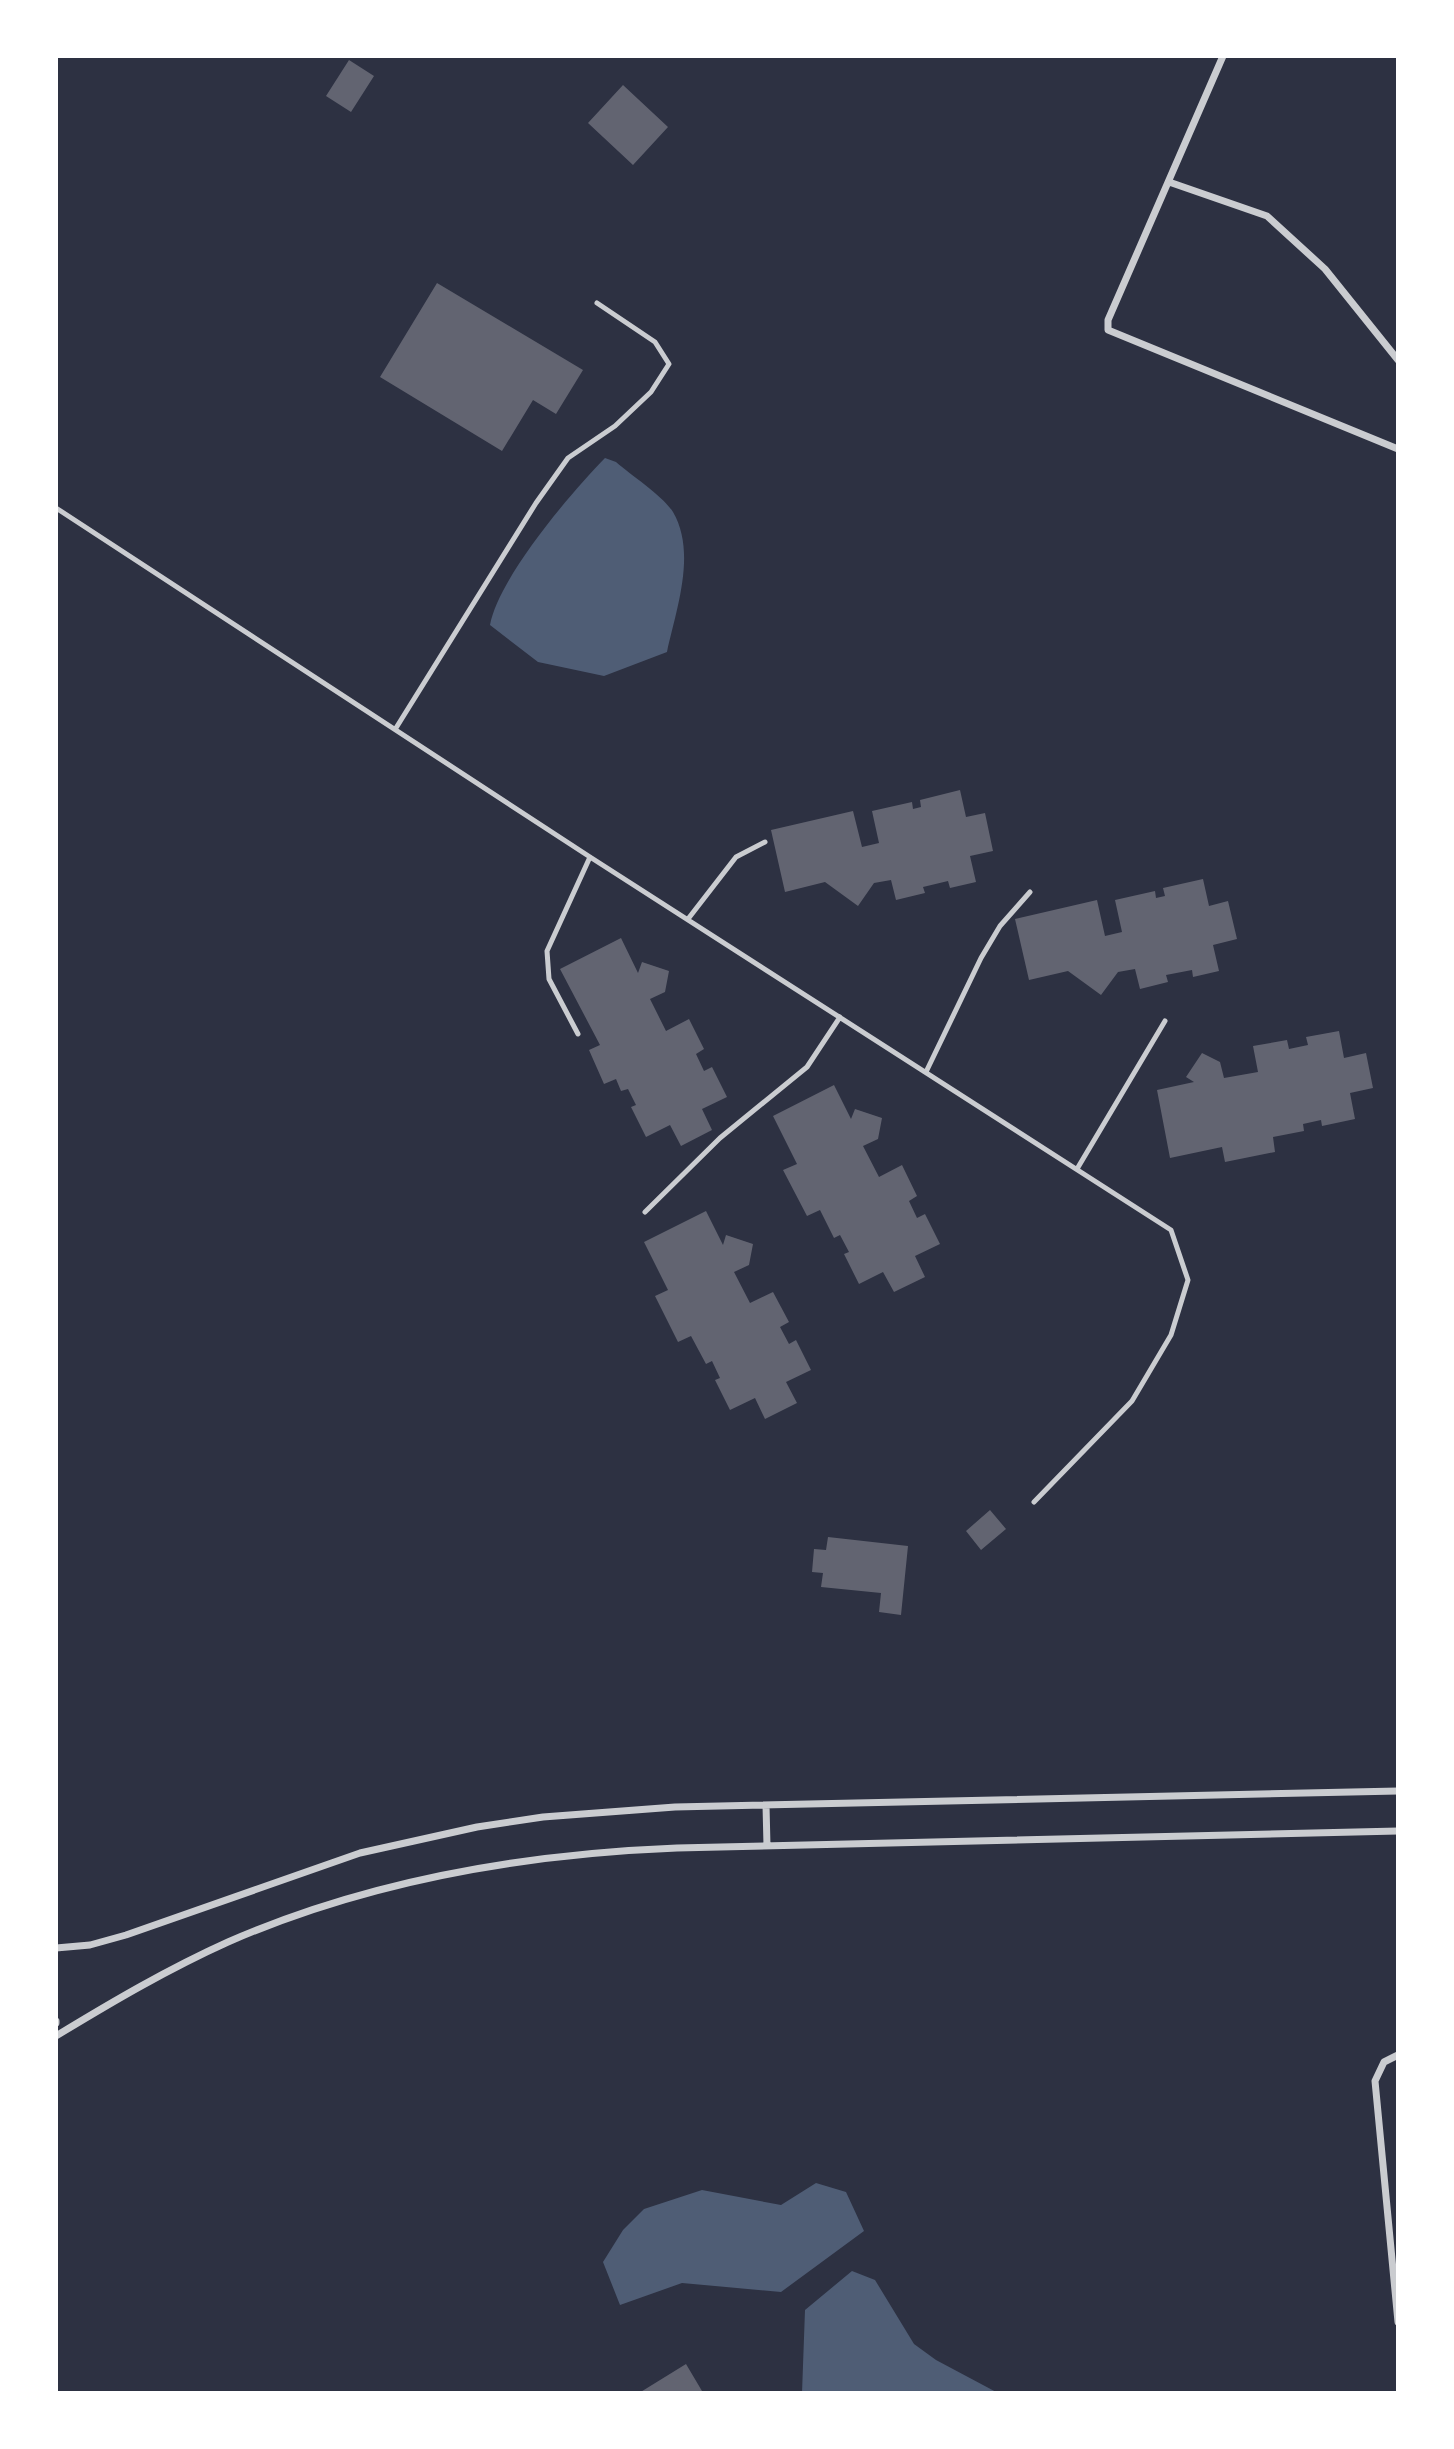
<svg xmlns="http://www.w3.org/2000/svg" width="1454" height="2449" font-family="Quicksand,sans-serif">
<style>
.water{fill:#4f5d75}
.building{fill:#626471}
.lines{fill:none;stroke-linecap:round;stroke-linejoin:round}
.service{stroke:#caccd0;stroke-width:5}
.minor{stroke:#caccd0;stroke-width:7}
</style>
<rect width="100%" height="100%" fill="#2d3142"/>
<!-- water -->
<path class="water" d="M 605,458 L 616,462 C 631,475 664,497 673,512 C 697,553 676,610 667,652 L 604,676 L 538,662 L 490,625 C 499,577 570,494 605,458 Z
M 816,2183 L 846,2192 L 864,2231 L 781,2292 L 682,2283 L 620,2305 L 603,2262 L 623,2230 L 644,2209 L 702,2190 L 781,2205 Z
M 852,2271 L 875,2280 L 914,2344 L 936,2360 L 998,2393 L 802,2393 L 805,2310 Z"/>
<!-- building -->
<path class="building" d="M 349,60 L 374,76 L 351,112 L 326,96 Z
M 623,85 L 668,127 L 633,165 L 588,123 Z
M 437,283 L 583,370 L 556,414 L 533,400 L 502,451 L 380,377 Z
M 960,790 L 966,817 L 985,813 L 993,851 L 970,856 L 976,882 L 950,888 L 948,881 L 923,887 L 925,893 L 896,900 L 891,880 L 874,883 L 858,906 L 825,882 L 785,892 L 771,830 L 853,811 L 862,847 L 879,843 L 872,811 L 912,802 L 913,809 L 921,807 L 920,800 Z
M 1203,879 L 1209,906 L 1228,901 L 1237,939 L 1213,945 L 1219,971 L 1193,977 L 1192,970 L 1166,975 L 1168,982 L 1140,989 L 1135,969 L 1118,972 L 1101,995 L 1068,971 L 1029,980 L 1015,919 L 1097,900 L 1105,936 L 1122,932 L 1115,900 L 1155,891 L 1156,898 L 1165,896 L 1163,888 Z
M 621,938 L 638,973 L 642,962 L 669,971 L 665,992 L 650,999 L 666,1031 L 689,1019 L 704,1049 L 696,1054 L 704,1071 L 712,1067 L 727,1097 L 702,1109 L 712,1130 L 681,1146 L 670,1125 L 646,1137 L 631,1107 L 636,1105 L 628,1089 L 621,1091 L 616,1079 L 604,1084 L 589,1050 L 600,1045 L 560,969 Z
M 1339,1031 L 1344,1058 L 1366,1053 L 1373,1088 L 1350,1093 L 1355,1119 L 1322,1126 L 1321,1120 L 1303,1124 L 1304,1131 L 1273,1137 L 1275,1152 L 1225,1162 L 1222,1147 L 1170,1158 L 1157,1090 L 1194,1082 L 1186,1077 L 1202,1053 L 1220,1062 L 1224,1078 L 1258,1072 L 1253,1046 L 1287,1040 L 1289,1049 L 1308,1045 L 1306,1037 Z
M 834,1085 L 851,1119 L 855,1109 L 882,1118 L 878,1139 L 863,1146 L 879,1177 L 902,1165 L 917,1196 L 909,1201 L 917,1218 L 925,1214 L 940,1244 L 915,1256 L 925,1277 L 894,1292 L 883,1272 L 859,1284 L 844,1254 L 849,1252 L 840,1235 L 834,1238 L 820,1210 L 807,1216 L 783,1170 L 797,1164 L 773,1116 Z
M 706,1211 L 723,1245 L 726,1235 L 753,1244 L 749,1265 L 734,1272 L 750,1303 L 773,1292 L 789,1322 L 780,1327 L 789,1344 L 796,1340 L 811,1370 L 786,1382 L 797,1403 L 765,1419 L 755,1398 L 730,1410 L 715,1380 L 720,1378 L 712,1361 L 706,1364 L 691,1336 L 678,1342 L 655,1296 L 668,1290 L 644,1242 Z
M 990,1510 L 1006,1529 L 981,1550 L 966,1531 Z
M 828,1537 L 908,1546 L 901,1615 L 879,1612 L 881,1593 L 821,1587 L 823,1573 L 812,1572 L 814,1549 L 826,1550 Z
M 686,2364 L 702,2391 L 639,2393 Z"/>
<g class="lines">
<!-- service -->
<path class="service" d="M 56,508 L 590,857 L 1171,1230 L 1188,1280 L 1171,1335 L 1132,1401 L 1034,1502
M 396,728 L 536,503 L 568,458 L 615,426 L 651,392 L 669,364 L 655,342 L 597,303
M 688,919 L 736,857 L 765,842
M 578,1034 L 549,979 L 547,951 L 590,857
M 926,1072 L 981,958 L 1000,926 L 1030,892
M 1077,1169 L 1165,1021
M 645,1212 L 720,1138 L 807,1067 L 840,1017"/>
<!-- minor -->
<path class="minor" d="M 1223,56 L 1108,320 L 1108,330 L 1398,449
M 1169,182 L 1267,216 L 1325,269 L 1398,360
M 766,1805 L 767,1846
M 56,1948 L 90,1945 L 126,1935 L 360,1853 L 477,1827 L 543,1817 L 675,1807 L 1398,1791
M 56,2021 L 56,2023
M 56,2036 C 112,2002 168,1969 228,1942 C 370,1880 523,1854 677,1848 L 1398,1831
M 1398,2055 L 1384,2062 L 1375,2081 L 1398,2322"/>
</g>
<!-- border -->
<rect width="1454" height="2449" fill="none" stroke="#ffffff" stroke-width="116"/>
</svg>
